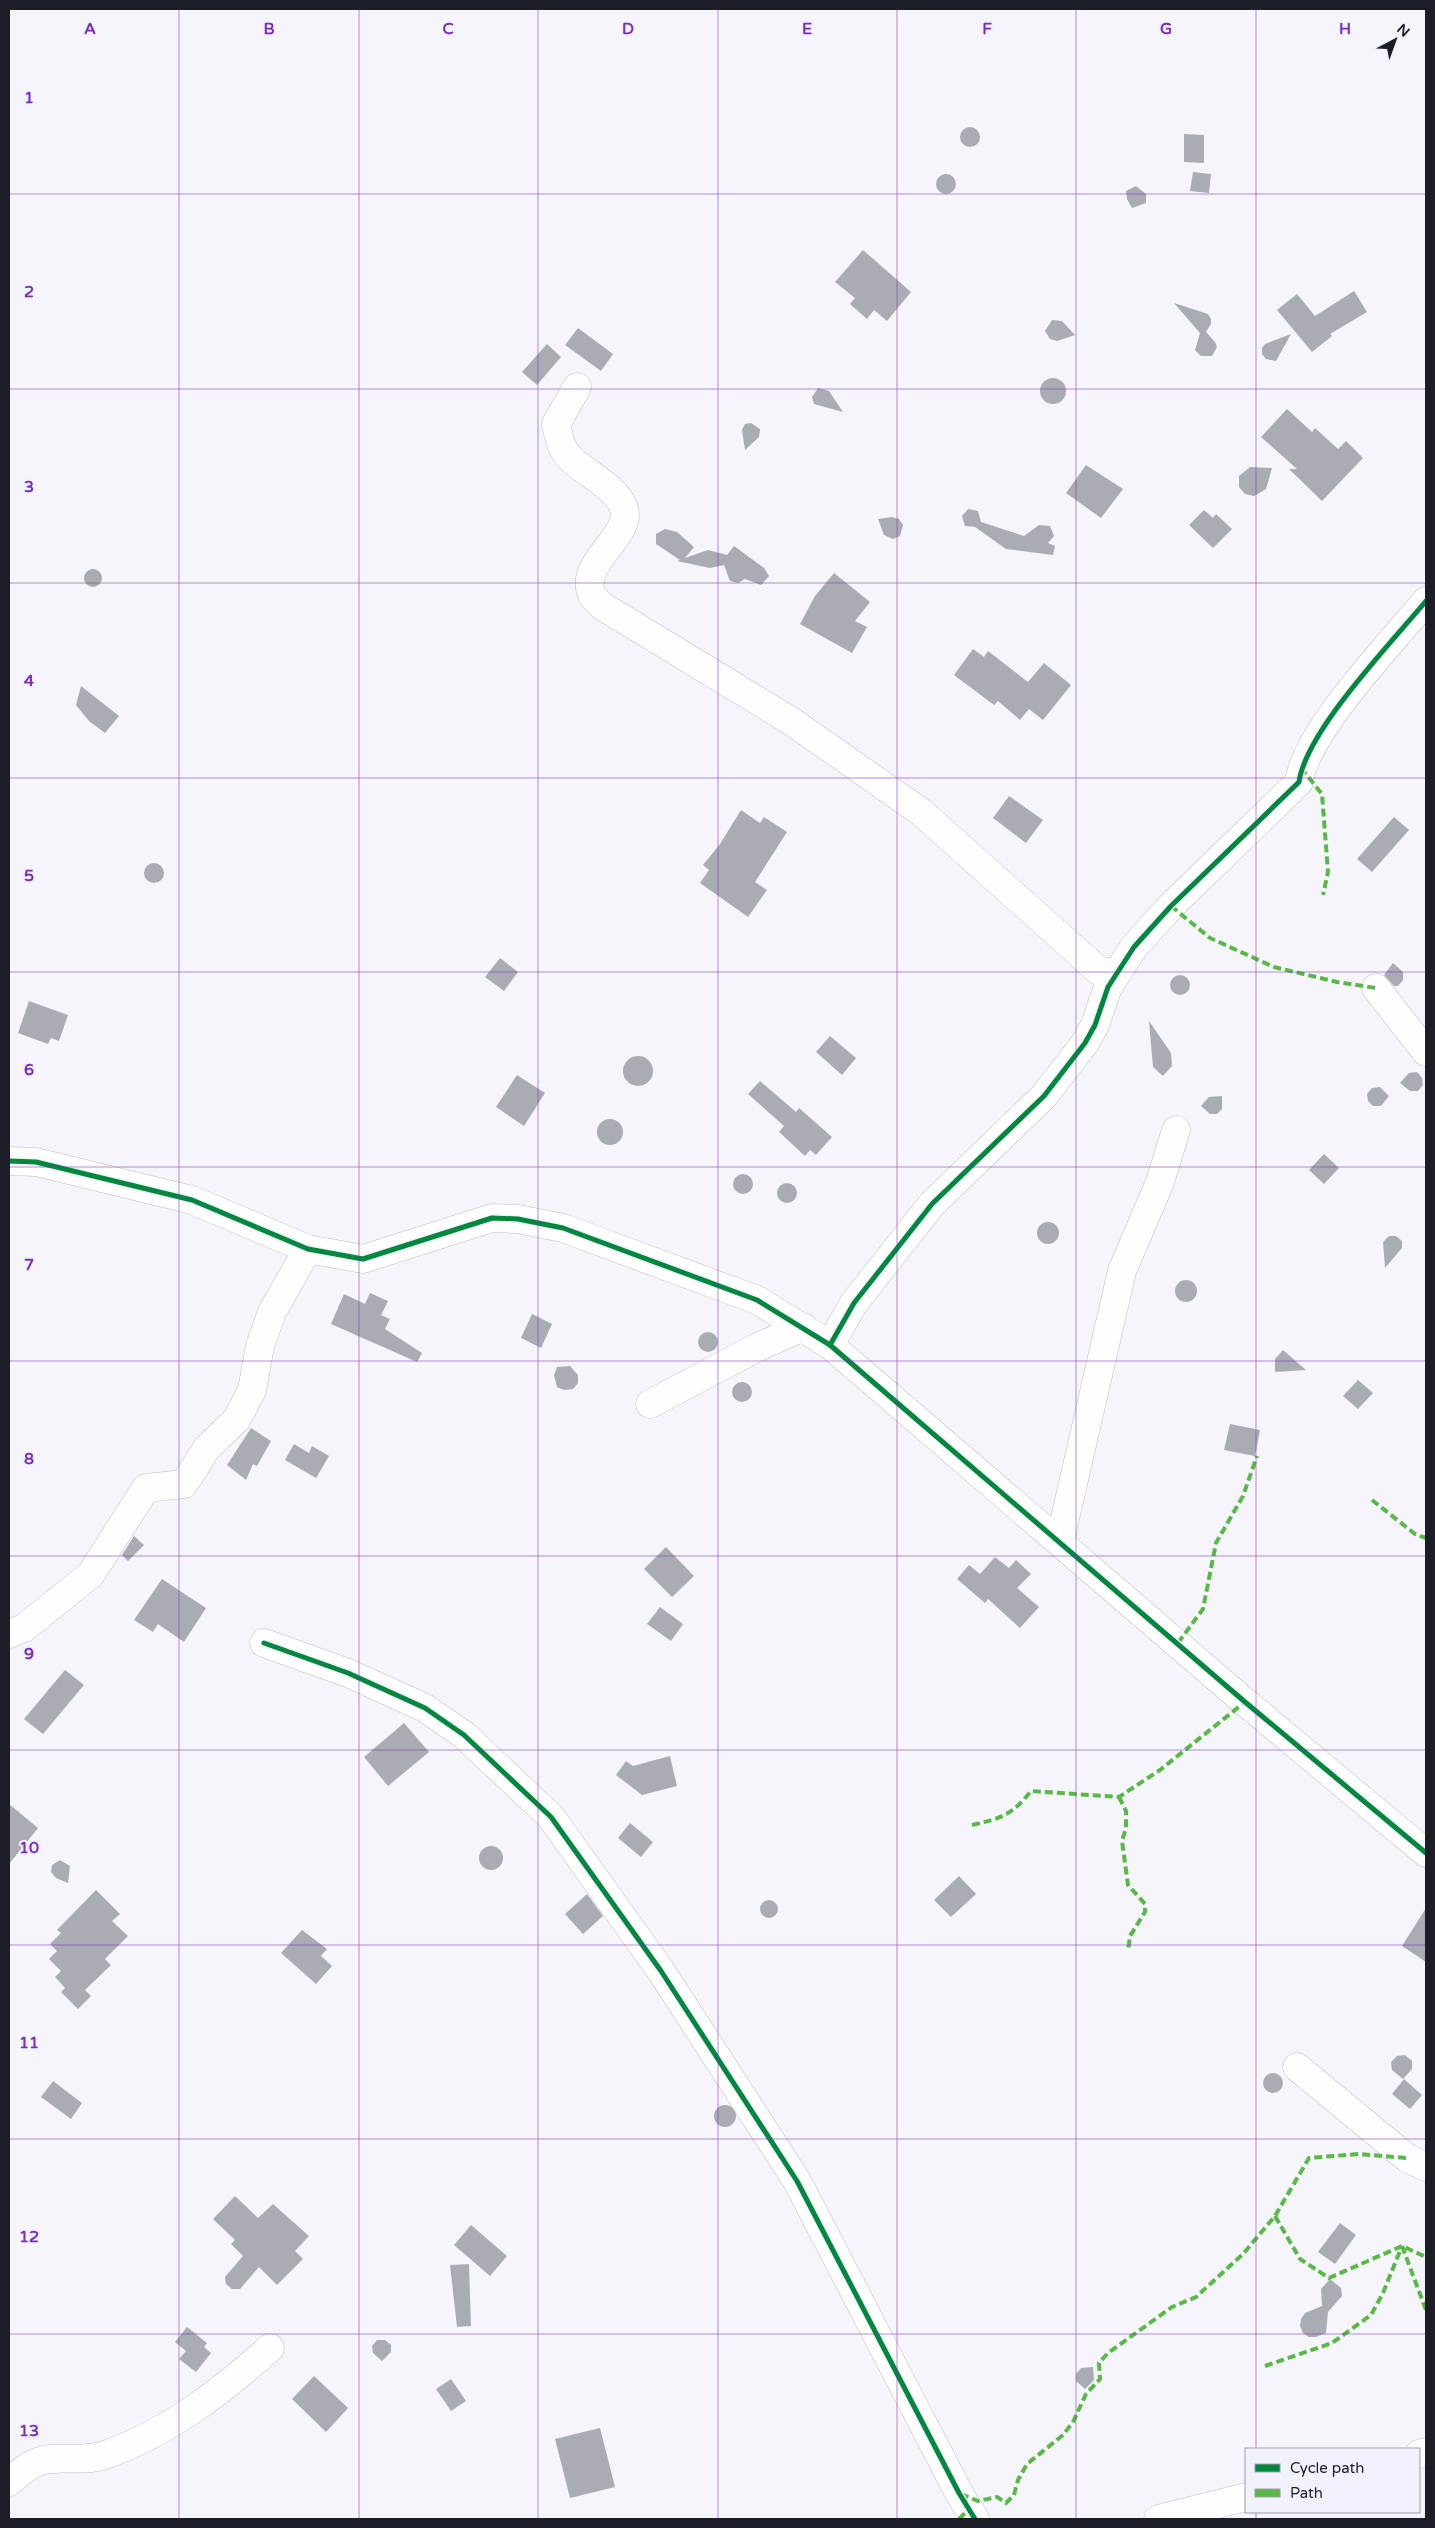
<svg xmlns="http://www.w3.org/2000/svg" width="1435" height="2528" font-family="'Varela Round',sans-serif">
<style>
.building{fill:#aaacb4}
.lines{fill:none;stroke-linecap:round;stroke-linejoin:round}
.minor-casing{stroke:#bebec6;stroke-width:29}
.major-casing{stroke:#bebec6;stroke-width:29}
.minor{stroke:#fefefe;stroke-width:28}
.major{stroke:#fefefe;stroke-width:28}
.quiet{stroke:#58b947;stroke-width:4;stroke-dasharray:8 4;stroke-linecap:butt}
.cycleway-casing{stroke:#f2f2fe;stroke-width:8}
.cycleway{stroke:#00873e;stroke-width:5}
.grid{fill:none;stroke:#7b2cbf;stroke-width:1;stroke-opacity:0.55}
.grid-label{font-size:16px;text-anchor:middle;font-weight:bold;fill:#7b2cbf;stroke:#f2f2fe;stroke-width:4;stroke-linejoin:round;paint-order:stroke}
</style>
<rect width="100%" height="100%" fill="#f5f5fb"/>
<!-- building -->
<path class="building" d="M960 137a10 10 0 1 1 20 0a10 10 0 1 1-20 0Z
M 1184,134 L 1204,135 L 1204,163 L 1184,162 Z
M 1193,172 L 1211,174 L 1209,193 L 1190,191 Z
M936 184a10 10 0 1 1 20 0a10 10 0 1 1-20 0Z
M 1136,186 L 1146,194 L 1146,203 L 1132,208 L 1127,199 L 1126,191 Z
M 863,250 L 911,292 L 887,321 L 874,310 L 867,319 L 850,304 L 855,298 L 835,282 Z
M 1354,291 L 1367,312 L 1330,334 L 1332,336 L 1312,352 L 1277,310 L 1297,294 L 1315,316 Z
M 1174,303 L 1208,314 L 1211,319 L 1211,324 L 1206,332 L 1215,342 L 1217,347 L 1212,356 L 1201,356 L 1195,350 L 1200,333 Z
M 1052,320 L 1062,321 L 1075,335 L 1057,341 L 1050,339 L 1045,331 Z
M 578,328 L 613,354 L 601,371 L 565,345 Z
M 1291,334 L 1276,361 L 1266,359 L 1262,354 L 1262,348 L 1265,344 Z
M 547,344 L 561,357 L 537,385 L 522,372 Z
M1040 391a13 13 0 1 1 26 0a13 13 0 1 1-26 0Z
M 818,388 L 829,391 L 843,412 L 814,404 L 812,397 Z
M 1287,409 L 1312,432 L 1315,428 L 1338,449 L 1346,441 L 1363,458 L 1322,501 L 1289,469 L 1297,469 L 1261,437 Z
M 751,423 L 760,429 L 759,437 L 745,450 L 742,430 L 745,424 Z
M 1086,465 L 1123,489 L 1101,518 L 1066,493 Z
M 1250,467 L 1272,468 L 1266,489 L 1254,496 L 1245,494 L 1239,487 L 1239,476 Z
M 968,509 L 978,511 L 981,522 L 1024,536 L 1039,525 L 1050,526 L 1054,536 L 1048,543 L 1055,546 L 1053,555 L 1006,549 L 975,527 L 965,526 L 962,516 Z
M 1204,510 L 1213,518 L 1216,514 L 1232,529 L 1213,548 L 1189,525 Z
M 892,517 L 899,519 L 903,525 L 900,536 L 893,539 L 884,535 L 878,519 Z
M 665,529 L 677,532 L 694,547 L 685,558 L 708,550 L 727,555 L 734,546 L 764,568 L 769,576 L 761,585 L 745,579 L 738,583 L 730,581 L 724,565 L 710,568 L 677,561 L 680,560 L 656,544 L 656,534 Z
M84 578a9 9 0 1 1 18 0a9 9 0 1 1-18 0Z
M 834,573 L 870,602 L 855,621 L 867,627 L 852,653 L 800,624 L 815,596 Z
M 973,649 L 984,657 L 988,651 L 1028,682 L 1044,663 L 1071,685 L 1043,720 L 1029,709 L 1020,720 L 998,701 L 994,705 L 954,675 Z
M 81,686 L 119,716 L 105,733 L 89,721 L 76,705 Z
M 1009,796 L 1043,820 L 1026,843 L 993,818 Z
M 741,810 L 760,823 L 764,817 L 787,832 L 755,882 L 767,890 L 748,917 L 700,883 L 709,870 L 703,865 L 720,844 Z
M 1394,817 L 1409,830 L 1372,872 L 1357,859 Z
M144 873a10 10 0 1 1 20 0a10 10 0 1 1-20 0Z
M 500,958 L 518,972 L 504,991 L 485,977 Z
M 1393,963 L 1403,972 L 1403,980 L 1398,986 L 1394,986 L 1384,975 Z
M1170 985a10 10 0 1 1 20 0a10 10 0 1 1-20 0Z
M 29,1001 L 68,1015 L 59,1041 L 51,1038 L 48,1044 L 18,1033 Z
M 1149,1021 L 1171,1053 L 1172,1066 L 1163,1076 L 1153,1067 Z
M 830,1036 L 856,1058 L 842,1075 L 816,1052 Z
M623 1071a15 15 0 1 1 30 0a15 15 0 1 1-30 0Z
M 1417,1072 L 1422,1078 L 1423,1085 L 1418,1091 L 1410,1091 L 1400,1083 L 1409,1073 Z
M 517,1075 L 545,1093 L 524,1126 L 496,1107 Z
M 760,1081 L 796,1112 L 799,1108 L 832,1137 L 816,1155 L 810,1150 L 805,1156 L 779,1132 L 784,1126 L 748,1094 Z
M 1380,1087 L 1389,1096 L 1381,1106 L 1373,1106 L 1368,1101 L 1367,1094 L 1372,1088 Z
M 1222,1096 L 1222,1109 L 1217,1114 L 1210,1114 L 1201,1106 L 1209,1097 Z
M597 1132a13 13 0 1 1 26 0a13 13 0 1 1-26 0Z
M 1324,1154 L 1339,1168 L 1324,1184 L 1309,1170 Z
M733 1184a10 10 0 1 1 20 0a10 10 0 1 1-20 0Z
M777 1193a10 10 0 1 1 20 0a10 10 0 1 1-20 0Z
M1037 1233a11 11 0 1 1 22 0a11 11 0 1 1-22 0Z
M 1389,1236 L 1396,1236 L 1402,1241 L 1402,1248 L 1385,1268 L 1383,1242 Z
M1175 1291a11 11 0 1 1 22 0a11 11 0 1 1-22 0Z
M 370,1293 L 388,1301 L 381,1315 L 390,1319 L 385,1329 L 422,1353 L 417,1362 L 331,1324 L 344,1294 L 365,1304 Z
M 532,1314 L 552,1324 L 541,1348 L 521,1338 Z
M698 1342a10 10 0 1 1 20 0a10 10 0 1 1-20 0Z
M 1283,1350 L 1306,1370 L 1275,1372 L 1275,1359 Z
M 570,1366 L 578,1375 L 578,1383 L 573,1389 L 564,1390 L 557,1387 L 554,1375 L 557,1367 Z
M 1358,1380 L 1373,1393 L 1358,1409 L 1343,1396 Z
M732 1392a10 10 0 1 1 20 0a10 10 0 1 1-20 0Z
M 1230,1424 L 1260,1430 L 1255,1456 L 1224,1450 Z
M 251,1428 L 271,1441 L 257,1466 L 253,1464 L 246,1480 L 227,1465 Z
M 294,1444 L 309,1453 L 312,1446 L 329,1456 L 316,1478 L 285,1460 Z
M 134,1536 L 144,1545 L 128,1561 L 122,1555 Z
M 666,1547 L 694,1576 L 672,1597 L 644,1569 Z
M 995,1557 L 1009,1568 L 1016,1560 L 1031,1574 L 1017,1588 L 1039,1607 L 1020,1628 L 988,1599 L 985,1603 L 957,1579 L 969,1565 L 980,1574 Z
M 162,1579 L 206,1608 L 184,1642 L 158,1624 L 153,1632 L 134,1620 Z
M 660,1607 L 683,1624 L 671,1641 L 647,1624 Z
M 65,1670 L 84,1685 L 43,1734 L 24,1719 Z
M 404,1723 L 429,1752 L 388,1786 L 364,1757 Z
M 670,1756 L 677,1786 L 642,1795 L 616,1775 L 626,1761 L 633,1766 Z
M 9,1804 L 38,1828 L 9,1864 Z
M 630,1823 L 653,1842 L 641,1857 L 618,1838 Z
M479 1858a12 12 0 1 1 24 0a12 12 0 1 1-24 0Z
M 60,1860 L 70,1866 L 68,1883 L 56,1878 L 51,1872 L 52,1865 Z
M 959,1876 L 976,1894 L 951,1917 L 934,1900 Z
M 96,1890 L 120,1914 L 112,1921 L 128,1936 L 105,1959 L 111,1965 L 85,1990 L 91,1996 L 78,2009 L 61,1992 L 65,1988 L 55,1977 L 61,1971 L 49,1959 L 57,1951 L 50,1944 L 61,1933 L 57,1930 Z
M 587,1894 L 603,1916 L 583,1934 L 565,1914 Z
M760 1909a9 9 0 1 1 18 0a9 9 0 1 1-18 0Z
M 1426,1908 L 1426,1962 L 1402,1946 Z
M 302,1930 L 327,1949 L 321,1956 L 332,1966 L 316,1984 L 281,1953 Z
M 1405,2055 L 1412,2061 L 1412,2069 L 1403,2079 L 1392,2070 L 1391,2062 L 1397,2056 Z
M1263 2083a10 10 0 1 1 20 0a10 10 0 1 1-20 0Z
M 1404,2079 L 1422,2095 L 1410,2109 L 1392,2094 Z
M 53,2081 L 82,2103 L 71,2119 L 41,2097 Z
M714 2116a11 11 0 1 1 22 0a11 11 0 1 1-22 0Z
M 235,2196 L 258,2218 L 273,2204 L 309,2236 L 295,2251 L 303,2259 L 277,2285 L 259,2267 L 240,2289 L 232,2289 L 226,2284 L 225,2277 L 243,2256 L 231,2244 L 235,2240 L 213,2219 Z
M 1340,2223 L 1356,2235 L 1335,2264 L 1318,2252 Z
M 471,2225 L 507,2256 L 490,2276 L 454,2245 Z
M 469,2264 L 471,2326 L 457,2327 L 450,2265 Z
M 1330,2279 L 1341,2288 L 1342,2296 L 1328,2312 L 1326,2333 L 1316,2337 L 1309,2337 L 1303,2333 L 1300,2326 L 1301,2319 L 1305,2313 L 1322,2306 L 1321,2289 Z
M 187,2327 L 207,2343 L 204,2347 L 211,2353 L 196,2372 L 179,2359 L 186,2351 L 175,2342 Z
M 377,2340 L 385,2340 L 391,2345 L 391,2352 L 382,2361 L 373,2353 L 372,2346 Z
M 1093,2367 L 1094,2380 L 1085,2389 L 1076,2381 L 1076,2374 L 1081,2368 Z
M 314,2376 L 348,2408 L 326,2432 L 292,2399 Z
M 451,2379 L 466,2401 L 451,2411 L 436,2389 Z
M 600,2428 L 615,2487 L 570,2498 L 555,2439 Z"/>
<g class="lines">
<!-- minor casing -->
<g class="minor-casing">
<path id="minor" d="M 577,387 L 556,424 C 559,437 561,450 571,459 C 586,474 626,492 625,516 C 623,542 579,565 592,595 C 594,598 599,603 602,606 L 791,721 L 921,812 L 1099,971 L 1116,973
M 1376,988 L 1426,1052
M 9,1161 L 36,1162 L 192,1200 L 308,1249 L 363,1259 L 492,1218 L 518,1219 L 563,1228 L 757,1300 L 830,1345 L 1245,1702 L 1426,1853
M 830,1345 L 854,1303 L 932,1204 L 1044,1096 L 1085,1043 L 1095,1025 L 1108,987 L 1134,947 L 1171,906 L 1299,782 C 1306,731 1392,642 1426,601
M 650,1404 L 758,1347 L 803,1327
M 1060,1540 L 1122,1271 L 1160,1182 L 1176,1130
M 9,1634 L 24,1628 L 91,1574 L 146,1488 L 184,1484 L 207,1448 L 237,1419 L 252,1390 L 260,1346 L 272,1312 L 308,1249
M 264,1643 L 348,1673 L 425,1708 L 464,1735 L 551,1817 L 661,1971 L 797,2181 L 959,2493 L 975,2519
M 1297,2067 L 1407,2158 L 1426,2167
M 9,2482 C 18,2474 28,2465 40,2461 C 58,2455 85,2463 108,2454 C 170,2431 221,2392 270,2348"/>
</g>
<!-- major casing -->
<g class="major-casing">
<path id="major" d="M 1419,2454 L 1426,2452
M 1158,2519 L 1246,2497"/>
</g>
<!-- minor -->
<use href="#minor" class="minor"/>
<!-- major -->
<use href="#major" class="major"/>
<!-- quiet -->
<path class="quiet" d="M 1301,768 L 1322,794 L 1328,872 L 1323,895
M 1171,906 L 1210,938 L 1274,967 L 1337,982 L 1376,988
M 1372,1500 L 1415,1534 L 1426,1538
M 1178,1643 L 1203,1609 L 1216,1543 L 1243,1496 L 1257,1456
M 1119,1797 L 1126,1811 L 1126,1828 L 1122,1841 L 1128,1885 L 1145,1904 L 1145,1912 L 1130,1936 L 1128,1951
M 972,1825 C 1002,1818 1012,1815 1031,1791 L 1119,1797 L 1160,1770 L 1245,1702
M 1275,2216 L 1300,2259 L 1329,2278 L 1402,2246 L 1426,2257
M 1402,2246 L 1426,2310
M 1265,2366 L 1332,2343 L 1371,2315 L 1383,2293 L 1402,2246
M 961,2494 L 978,2501 L 997,2497 L 1006,2503 L 1014,2495 L 1018,2480 L 1027,2464 L 1063,2435 L 1073,2422 L 1086,2394 L 1100,2379 L 1099,2363 L 1108,2353 L 1172,2307 L 1196,2297 L 1243,2254 L 1275,2216 L 1309,2158 L 1358,2154 L 1407,2158
M 959,2519 L 968,2510"/>
<!-- cycleway casing -->
<g class="cycleway-casing">
<path id="cycleway" d="M 9,1161 L 36,1162 L 192,1200 L 308,1249 L 363,1259 L 492,1218 L 518,1219 L 563,1228 L 757,1300 L 830,1345 L 1245,1702 L 1426,1853
M 830,1345 L 854,1303 L 932,1204 L 1044,1096 L 1085,1043 L 1095,1025 L 1108,987 L 1134,947 L 1171,906 L 1299,782 C 1306,731 1392,642 1426,601
M 264,1643 L 348,1673 L 425,1708 L 464,1735 L 551,1817 L 661,1971 L 797,2181 L 959,2493 L 975,2519"/>
</g>
<!-- cycleway -->
<use href="#cycleway" class="cycleway"/>
</g>
<!-- grid -->
<path class="grid" d="M 179,9 L 179,2519M 359,9 L 359,2519M 538,9 L 538,2519M 718,9 L 718,2519M 897,9 L 897,2519M 1076,9 L 1076,2519M 1256,9 L 1256,2449M 9,194 L 1426,194M 9,389 L 1426,389M 9,583 L 1426,583M 9,778 L 1426,778M 9,972 L 1426,972M 9,1167 L 1426,1167M 9,1361 L 1426,1361M 9,1556 L 1426,1556M 9,1750 L 1426,1750M 9,1945 L 1426,1945M 9,2139 L 1426,2139M 9,2334 L 1426,2334M 1256,2512 L 1256,2519"/>
<g class="grid-label">
<text x="90" y="34">A</text>
<text x="269" y="34">B</text>
<text x="448" y="34">C</text>
<text x="628" y="34">D</text>
<text x="807" y="34">E</text>
<text x="987" y="34">F</text>
<text x="1166" y="34">G</text>
<text x="1345" y="34">H</text>
<text x="29" y="103">1</text>
<text x="29" y="297">2</text>
<text x="29" y="492">3</text>
<text x="29" y="686">4</text>
<text x="29" y="881">5</text>
<text x="29" y="1075">6</text>
<text x="29" y="1270">7</text>
<text x="29" y="1464">8</text>
<text x="29" y="1659">9</text>
<text x="29" y="1853">10</text>
<text x="29" y="2048">11</text>
<text x="29" y="2242">12</text>
<text x="29" y="2436">13</text>
</g>
<!-- border -->
<rect width="1435" height="2528" fill="none" stroke="#1d1d27" stroke-width="20"/>
<!-- legend -->
<rect x="1245" y="2448" width="175" height="65" fill="#f2f2fe" stroke="#9d9da8"/>
<rect x="1255" y="2464" width="25" height="8" fill="#00873e" stroke="#9d9da8"/>
<text x="1290" y="2473" font-size="15" fill="#1d1d27">Cycle path</text>
<rect x="1255" y="2489" width="25" height="8" fill="#58b947" stroke="#9d9da8"/>
<text x="1290" y="2498" font-size="15" fill="#1d1d27">Path</text>
<!-- north arrow -->
<g transform="translate(1395 40) rotate(41)" stroke="#f2f2fe" stroke-width="4" paint-order="stroke">
<path d="M0-4L9 19L0 12L-9 19Z" fill="#1d1d27"/>
<text y="-8" font-size="14" font-weight="bold" text-anchor="middle" fill="#1d1d27">N</text>
</g>
</svg>
